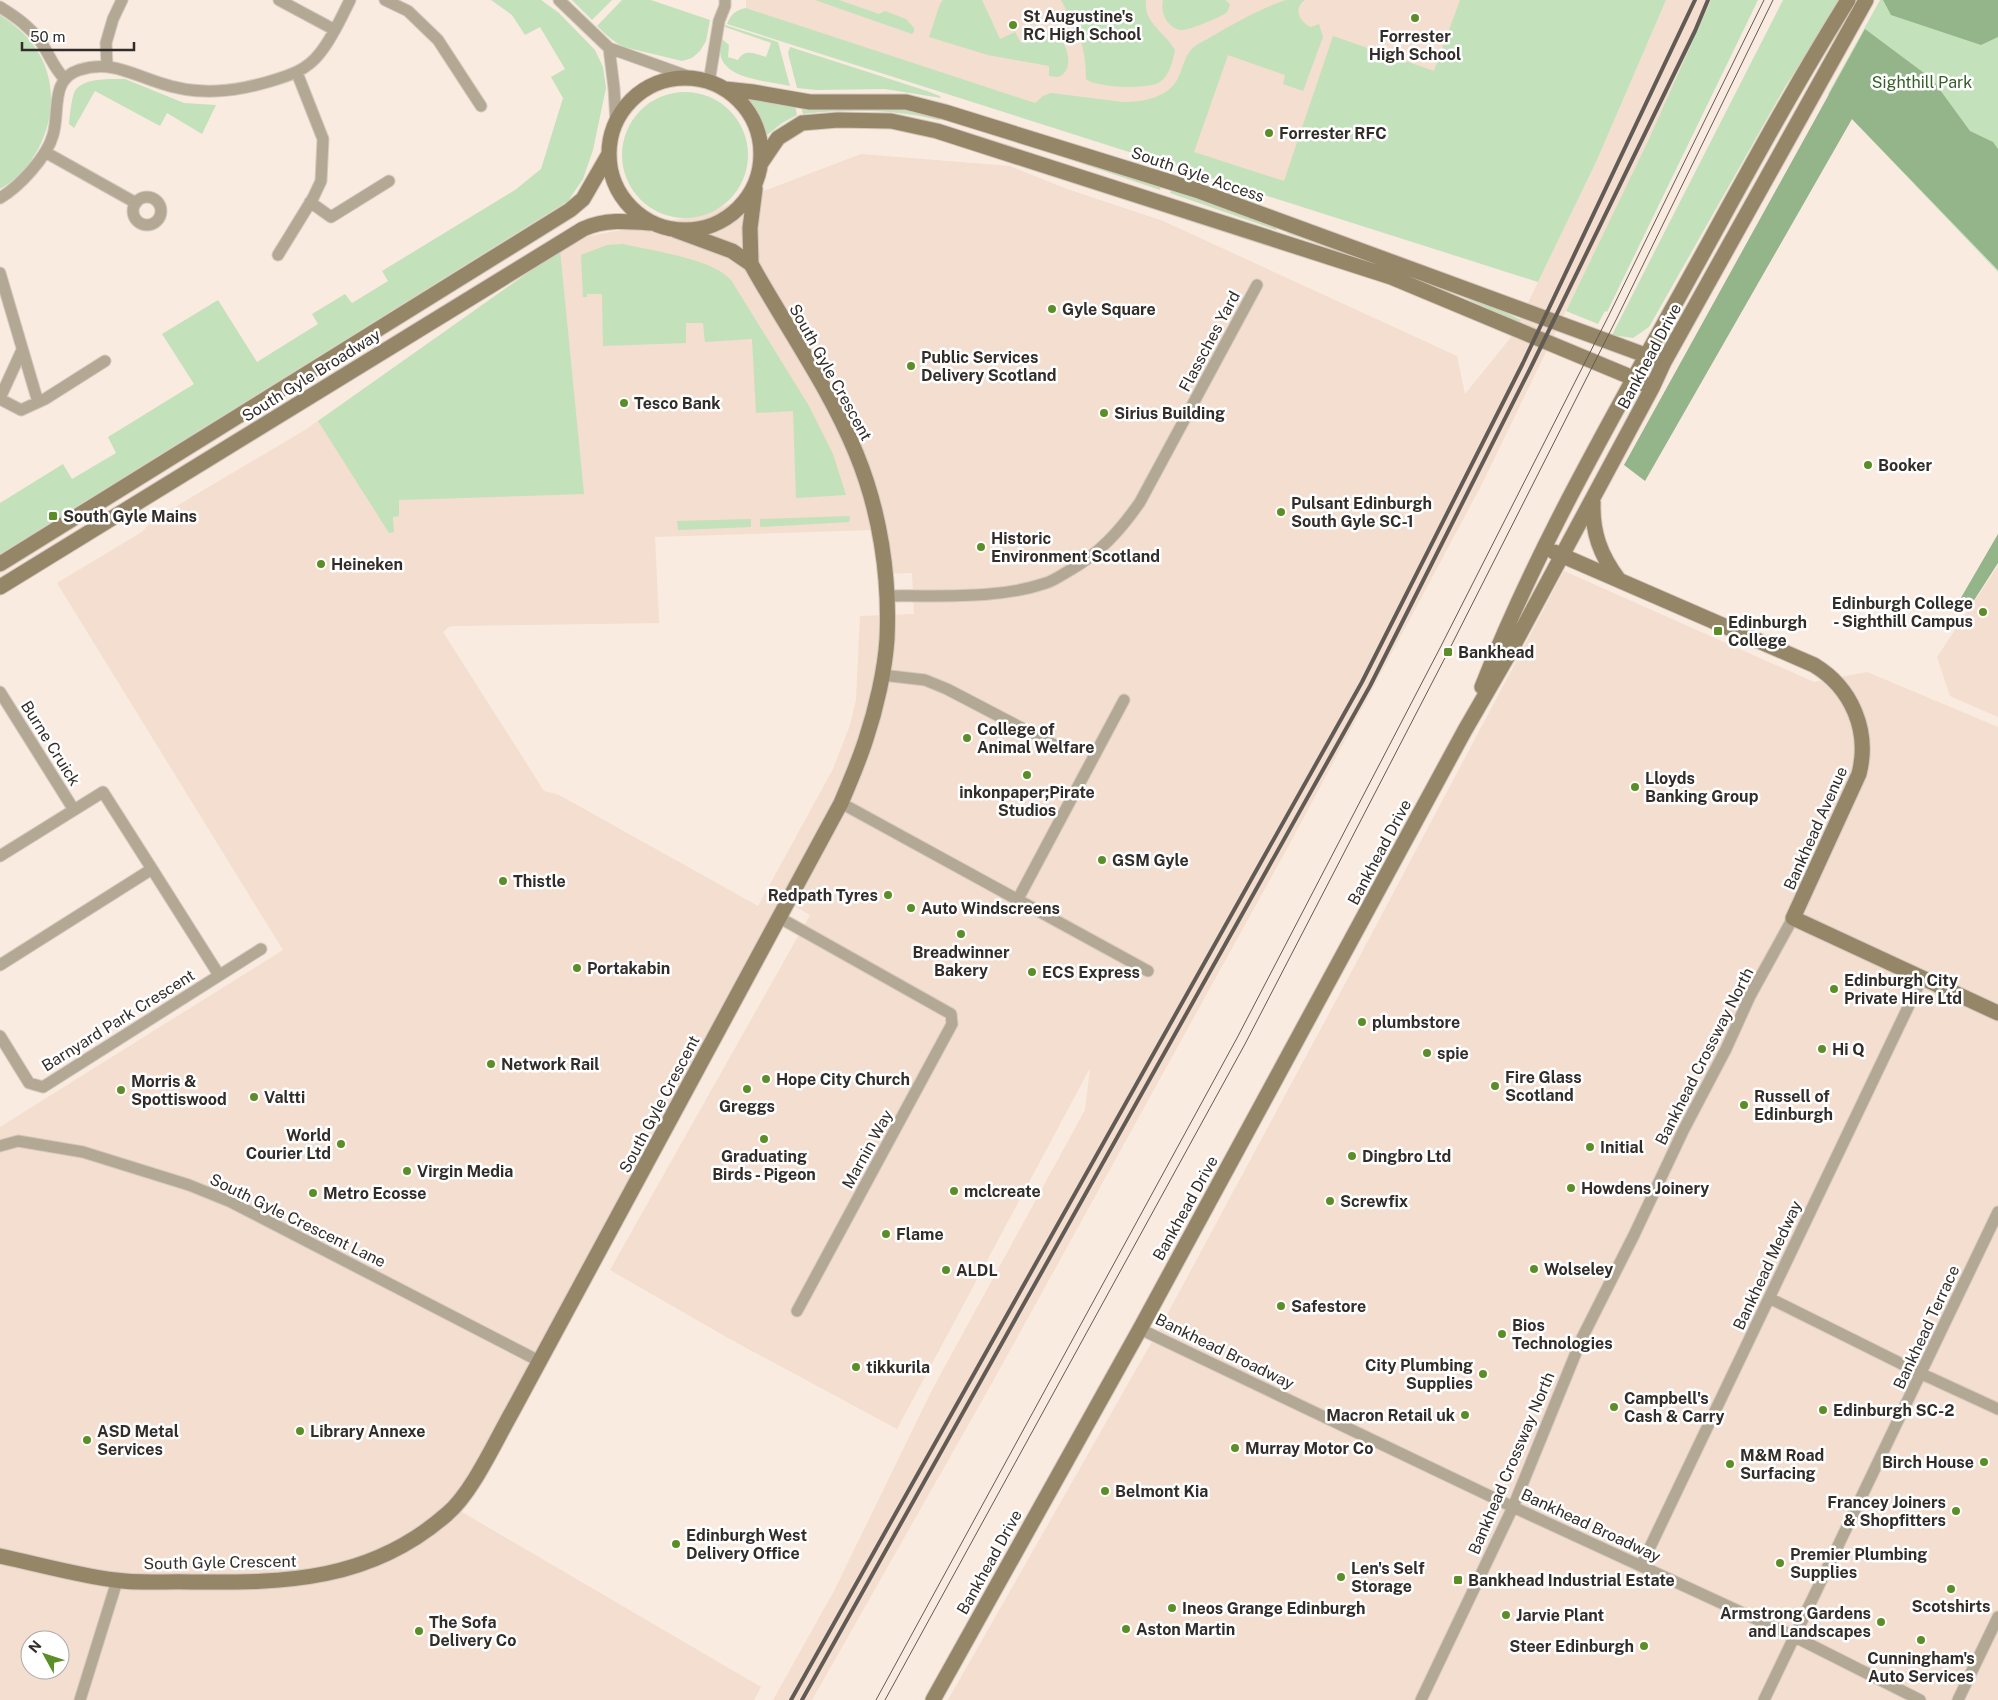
<svg xmlns="http://www.w3.org/2000/svg" width="1998" height="1700" font-family="'Public Sans',sans-serif">
<style>
.built{fill:#f3decf;fill-rule:evenodd}
.green{fill:#c3e1bb}
.forest{fill:#94b48a}
.lines{fill:none;stroke-linecap:round;stroke-linejoin:round}
.street-casing{stroke:#d5c9bf;stroke-width:13}
.secondary-casing{stroke:#d5c9bf;stroke-width:17}
.street{stroke:#b2a894;stroke-width:11}
.secondary{stroke:#958668;stroke-width:15}
.tram{stroke:#625b55;stroke-width:1}
.rail{stroke:#625b55;stroke-width:4}
.poi-dot{fill:#5b8e26;stroke:#fff;stroke-width:2}
.labels{text-anchor:middle;stroke-width:5;stroke-linejoin:round;paint-order:stroke}
.poi-label{font-size:16px;font-weight:bold;fill:#322d29;stroke:#fff;text-anchor:start}
.park-label{font-size:16px;fill:#356027;stroke:#fff}
.street-label{font-size:16px;fill:#322d29;stroke:#fff}
</style>
<rect width="100%" height="100%" fill="#f9ebe0"/>
<!-- built -->
<path class="built" d="M 746,0 L 1626,0 L 1533,260 L 989,89 L 746,8 Z
M 1666,0 L 1711,0 L 1648,141 L 1482,484 L 1289,845 L 992,1383 L 812,1700 L 773,1700 L 834,1591 L 932,1390 L 1085,1110 L 1090,1068 L 897,1429 L 728,1338 L 610,1270 L 810,915 L 783,899 L 455,1508 L 761,1687 L 754,1700 L 0,1700 L 0,1127 L 283,950 L 57,583 L 142,532 L 153,520 L 305,430 L 579,238 L 701,215 L 861,154 L 1010,166 L 1067,189 L 1163,221 L 1457,356 L 1465,394 L 1512,336 L 1597,160 ZM 872,530 L 878,574 L 912,573 L 914,614 L 860,616 L 856,700 L 850,725 L 833,769 L 758,906 L 559,795 L 544,791 L 443,632 L 449,627 L 453,626 L 659,623 L 655,537 ZM 30,1640 L 60,1640 L 60,1670 L 30,1670 Z
M 1998,566 L 1998,717 L 1950,696 L 1937,657 Z
M 1564,571 L 1814,682 L 1867,672 L 1998,727 L 1998,1700 L 948,1700 L 1162,1324 L 1353,969 Z"/>
<!-- green -->
<path class="green" d="M 491,0 L 541,0 L 559,13 L 595,50 L 603,67 L 606,88 L 593,150 L 583,179 L 568,201 L 0,554 L 0,503 L 63,464 L 72,479 L 116,453 L 108,437 L 194,384 L 162,334 L 218,300 L 257,362 L 318,324 L 312,314 L 345,294 L 352,303 L 388,281 L 382,271 L 515,190 L 541,169 L 563,98 L 551,77 L 565,69 L 540,27 L 525,35 L 512,15 Z
M 572,0 L 612,0 L 592,20 Z
M 622,0 L 651,0 L 710,20 L 706,41 L 700,51 L 692,58 L 682,61 L 624,47 C 614,42 606,35 597,26 Z
M 815,0 L 839,0 L 879,14 L 885,11 L 906,19 L 914,28 L 914,32 L 912,34 Z
M 943,0 L 982,0 L 1000,39 L 1015,32 L 1021,43 C 1028,39 1038,32 1046,31 C 1063,30 1074,60 1065,72 C 1063,74 1061,76 1058,77 L 1049,76 L 1049,66 L 988,55 L 929,37 L 940,4 Z
M 1061,0 L 1146,0 C 1143,23 1165,32 1175,50 C 1173,60 1169,78 1158,83 C 1145,89 1097,88 1086,79 C 1086,43 1077,31 1061,0 Z
M 1163,0 L 1225,0 L 1230,4 C 1229,7 1229,9 1227,12 C 1222,17 1188,31 1180,30 C 1167,27 1160,13 1163,0 Z
M 1286,0 L 1305,0 C 1293,8 1299,22 1311,27 L 1319,24 L 1323,37 L 1303,91 L 1283,84 L 1285,75 L 1228,55 L 1194,152 L 1284,181 L 1333,36 L 1434,71 L 1460,0 L 1666,0 L 1597,160 L 1538,282 L 727,24 C 731,14 736,10 746,8 L 1035,103 L 1043,96 L 1051,93 L 1123,102 C 1145,102 1170,97 1179,76 C 1183,67 1185,55 1193,48 C 1197,44 1204,41 1209,38 C 1233,24 1259,9 1286,0 Z
M 1711,0 L 1758,0 L 1607,312 L 1605,311 L 1598,324 L 1566,311 L 1648,141 Z
M 1783,0 L 1841,0 L 1785,87 L 1649,327 L 1633,338 L 1612,335 Z
M 1880,0 L 1998,0 L 1998,272 L 1828,94 Z
M 0,15 C 13,24 25,33 34,46 C 68,92 48,161 0,189 Z
M 725,25 L 778,42 L 790,86 C 763,80 709,79 722,39 L 729,45 L 728,57 L 738,60 C 745,48 755,54 766,57 L 771,43 L 725,27 Z
M 790,47 L 927,91 L 940,96 L 941,98 L 885,89 L 817,90 L 797,88 L 788,53 Z
M 125,79 L 184,103 L 216,105 L 202,134 L 167,113 L 160,126 L 95,91 L 74,128 L 69,124 C 70,114 71,102 74,93 C 80,77 112,79 125,79 Z
M622 155a63 63 0 1 1 126 0a63 63 0 1 1-126 0Z
M 746,97 L 795,105 L 797,115 L 782,123 L 767,135 L 757,112 Z
M 801,106 L 892,107 L 941,115 L 939,120 C 892,109 851,109 803,114 Z
M 1043,146 L 1161,186 L 1160,190 L 1042,150 Z
M 1171,190 L 1278,225 L 1276,230 L 1170,193 Z
M 1288,229 L 1484,302 L 1521,320 L 1518,323 L 1442,287 L 1287,233 Z
M 623,244 C 652,251 711,258 731,280 L 809,406 L 833,454 L 846,495 L 796,498 L 793,411 L 756,413 L 752,339 L 705,342 L 703,323 L 686,323 L 686,343 L 603,346 L 602,294 L 587,294 L 587,297 L 583,297 L 581,255 L 607,245 Z
M 560,250 L 584,494 L 399,500 L 399,516 L 393,517 L 394,532 L 389,533 L 318,421 Z
M 850,516 L 849,522 L 760,527 L 760,519 Z
M 751,519 L 751,527 L 678,530 L 677,521 Z"/>
<!-- forest -->
<path class="forest" d="M 1883,0 L 1998,0 L 1998,37 L 1981,45 L 1891,15 Z
M 1865,29 L 1932,79 L 1970,131 L 1993,142 L 1998,149 L 1998,270 L 1852,119 L 1645,481 L 1624,465 Z
M 1998,534 L 1998,563 L 1971,605 L 1955,608 Z"/>
<g class="lines">
<!-- street casing -->
<g class="street-casing">
<path id="street" d="M 279,0 L 335,30
M 385,0 L 408,11 L 438,40 L 481,106
M 559,0 L 609,48 L 693,78
M 0,7 C 16,17 29,26 40,41 C 49,53 53,67 64,78
M 609,48 L 614,88 L 616,123
M 107,66 L 106,43 L 113,19 L 122,0
M 709,82 L 719,21 L 725,6 L 725,0
M 45,152 L 136,203
M133 211a14 14 0 1 1 28 0a14 14 0 1 1-28 0Z
M 0,198 C 19,187 47,157 53,135 C 60,112 50,79 79,70 C 111,60 131,74 160,83 C 198,96 234,92 271,81 C 291,75 307,70 320,53 C 333,37 341,18 350,0
M 310,202 L 331,217 L 389,181
M 278,255 L 313,198 L 321,181 L 323,139 L 297,73
M 0,273 L 38,402
M 0,398 L 22,350
M 0,399 L 21,410 L 45,399 L 105,361
M 887,596 C 939,595 996,600 1046,583 C 1053,581 1060,576 1067,572 C 1098,555 1120,531 1140,502 L 1257,285
M 882,675 L 925,680 L 947,689 L 1062,749
M 0,692 L 74,810
M 841,803 L 1148,971
M 0,856 L 103,792 L 152,869 L 0,965
M 152,869 L 219,975
M 1018,899 L 1124,700
M 780,918 L 951,1014 L 952,1024 L 797,1311
M 0,1036 L 29,1083 L 43,1087 L 261,949
M 0,1146 L 18,1141 L 83,1152 L 189,1185 L 231,1202 L 539,1361
M 1769,1298 L 1922,1374 L 1998,1409
M 1140,1329 L 1513,1507 L 1795,1637 L 1920,1700
M 1641,1566 L 1922,978
M 80,1700 L 117,1581
M 1421,1700 L 1513,1507 L 1582,1338 L 1634,1235 L 1683,1131 L 1726,1049 L 1750,996 L 1793,918
M 1764,1700 L 1998,1212
M 1958,1700 L 1998,1617"/>
</g>
<!-- secondary casing -->
<g class="secondary-casing">
<path id="secondary" d="M609 154a76 76 0 1 1 152 0a76 76 0 1 1-152 0Z
M 725,89 L 753,92 L 810,102 L 906,102 L 945,112 L 1196,190 L 1664,362
M 761,163 L 778,138 L 802,123 L 838,120 L 891,121 L 937,131 L 1391,277 L 1633,378 L 1652,388
M 751,264 L 750,228 L 755,189
M 1593,502 C 1592,532 1600,555 1619,580
M 1554,552 L 1814,665 C 1852,688 1870,731 1859,774 L 1793,918 L 1998,1013
M 0,564 L 570,210 L 583,199 L 609,154
M 0,587 L 583,229 C 605,219 627,221 650,223
M 1482,687 C 1532,559 1600,440 1666,320 C 1726,213 1783,104 1848,0
M 0,1556 C 38,1564 76,1575 115,1580 C 140,1584 166,1581 191,1582 C 286,1583 371,1581 447,1514 C 472,1493 495,1442 512,1412 L 841,803 C 850,782 859,761 866,739 C 876,709 885,670 887,639 C 890,577 880,511 856,453 C 829,387 786,327 751,264 L 732,251 L 675,230
M 933,1700 L 1140,1329 L 1465,730 L 1509,654 L 1652,388 L 1664,362 L 1866,0"/>
</g>
<!-- street -->
<use href="#street" class="street"/>
<!-- secondary -->
<use href="#secondary" class="secondary"/>
<!-- tram -->
<path class="tram" d="M 876,1700 L 1237,1038 L 1440,648 L 1609,315 L 1764,0
M 885,1700 L 1245,1044 L 1448,652 L 1617,318 L 1773,0"/>
<!-- rail -->
<path class="rail" d="M 791,1700 L 1362,682 L 1523,363 L 1695,0
M 802,1700 L 1370,686 L 1531,367 L 1695,31 L 1708,0"/>
</g>
<!-- markers -->
<g class="poi-dot">
<circle cx="1415" cy="18" r="5"/>
<circle cx="1013" cy="25" r="5"/>
<circle cx="1269" cy="133" r="5"/>
<circle cx="1052" cy="309" r="5"/>
<circle cx="911" cy="366" r="5"/>
<circle cx="624" cy="403" r="5"/>
<circle cx="1104" cy="413" r="5"/>
<circle cx="1868" cy="465" r="5"/>
<circle cx="1281" cy="512" r="5"/>
<rect x="48" y="511" width="10" height="10" rx="2.5"/>
<circle cx="981" cy="547" r="5"/>
<circle cx="321" cy="564" r="5"/>
<circle cx="1983" cy="612" r="5"/>
<rect x="1713" y="626" width="10" height="10" rx="2.5"/>
<rect x="1443" y="647" width="10" height="10" rx="2.5"/>
<circle cx="967" cy="738" r="5"/>
<circle cx="1027" cy="775" r="5"/>
<circle cx="1635" cy="787" r="5"/>
<circle cx="1102" cy="860" r="5"/>
<circle cx="503" cy="881" r="5"/>
<circle cx="888" cy="895" r="5"/>
<circle cx="911" cy="908" r="5"/>
<circle cx="961" cy="934" r="5"/>
<circle cx="577" cy="968" r="5"/>
<circle cx="1032" cy="972" r="5"/>
<circle cx="1834" cy="989" r="5"/>
<circle cx="1362" cy="1022" r="5"/>
<circle cx="1822" cy="1049" r="5"/>
<circle cx="1427" cy="1053" r="5"/>
<circle cx="491" cy="1064" r="5"/>
<circle cx="766" cy="1079" r="5"/>
<circle cx="1495" cy="1086" r="5"/>
<circle cx="747" cy="1089" r="5"/>
<circle cx="121" cy="1090" r="5"/>
<circle cx="254" cy="1097" r="5"/>
<circle cx="1744" cy="1105" r="5"/>
<circle cx="764" cy="1139" r="5"/>
<circle cx="341" cy="1144" r="5"/>
<circle cx="1590" cy="1147" r="5"/>
<circle cx="1352" cy="1156" r="5"/>
<circle cx="407" cy="1171" r="5"/>
<circle cx="1571" cy="1188" r="5"/>
<circle cx="954" cy="1191" r="5"/>
<circle cx="313" cy="1193" r="5"/>
<circle cx="1330" cy="1201" r="5"/>
<circle cx="886" cy="1234" r="5"/>
<circle cx="1534" cy="1269" r="5"/>
<circle cx="946" cy="1270" r="5"/>
<circle cx="1281" cy="1306" r="5"/>
<circle cx="1502" cy="1334" r="5"/>
<circle cx="856" cy="1367" r="5"/>
<circle cx="1483" cy="1374" r="5"/>
<circle cx="1614" cy="1407" r="5"/>
<circle cx="1823" cy="1410" r="5"/>
<circle cx="1465" cy="1415" r="5"/>
<circle cx="300" cy="1431" r="5"/>
<circle cx="87" cy="1440" r="5"/>
<circle cx="1235" cy="1448" r="5"/>
<circle cx="1984" cy="1462" r="5"/>
<circle cx="1730" cy="1464" r="5"/>
<circle cx="1105" cy="1491" r="5"/>
<circle cx="1956" cy="1511" r="5"/>
<circle cx="676" cy="1544" r="5"/>
<circle cx="1780" cy="1563" r="5"/>
<circle cx="1341" cy="1577" r="5"/>
<rect x="1453" y="1575" width="10" height="10" rx="2.5"/>
<circle cx="1951" cy="1589" r="5"/>
<circle cx="1172" cy="1608" r="5"/>
<circle cx="1506" cy="1615" r="5"/>
<circle cx="1881" cy="1622" r="5"/>
<circle cx="1126" cy="1629" r="5"/>
<circle cx="419" cy="1631" r="5"/>
<circle cx="1921" cy="1640" r="5"/>
<circle cx="1644" cy="1646" r="5"/>
</g>
<g class="labels">
<!-- poi labels -->
<g class="poi-label">
<text x="1023" y="22">St Augustine's<tspan x="1023" dy="18">RC High School</tspan></text>
<text x="1415" y="42" text-anchor="middle">Forrester<tspan x="1415" dy="18">High School</tspan></text>
<text x="1279" y="139">Forrester RFC</text>
<text x="1062" y="315">Gyle Square</text>
<text x="921" y="363">Public Services<tspan x="921" dy="18">Delivery Scotland</tspan></text>
<text x="634" y="409">Tesco Bank</text>
<text x="1114" y="419">Sirius Building</text>
<text x="1878" y="471">Booker</text>
<text x="1291" y="509">Pulsant Edinburgh<tspan x="1291" dy="18">South Gyle SC-1</tspan></text>
<text x="63" y="522">South Gyle Mains</text>
<text x="991" y="544">Historic<tspan x="991" dy="18">Environment Scotland</tspan></text>
<text x="331" y="570">Heineken</text>
<text x="1973" y="609" text-anchor="end">Edinburgh College<tspan x="1973" dy="18">- Sighthill Campus</tspan></text>
<text x="1728" y="628">Edinburgh<tspan x="1728" dy="18">College</tspan></text>
<text x="1458" y="658">Bankhead</text>
<text x="977" y="735">College of<tspan x="977" dy="18">Animal Welfare</tspan></text>
<text x="1645" y="784">Lloyds<tspan x="1645" dy="18">Banking Group</tspan></text>
<text x="1027" y="798" text-anchor="middle">inkonpaper;Pirate<tspan x="1027" dy="18">Studios</tspan></text>
<text x="1112" y="866">GSM Gyle</text>
<text x="513" y="887">Thistle</text>
<text x="878" y="901" text-anchor="end">Redpath Tyres</text>
<text x="921" y="914">Auto Windscreens</text>
<text x="961" y="958" text-anchor="middle">Breadwinner<tspan x="961" dy="18">Bakery</tspan></text>
<text x="587" y="974">Portakabin</text>
<text x="1042" y="978">ECS Express</text>
<text x="1844" y="986">Edinburgh City<tspan x="1844" dy="18">Private Hire Ltd</tspan></text>
<text x="1372" y="1028">plumbstore</text>
<text x="1832" y="1055">Hi Q</text>
<text x="1437" y="1059">spie</text>
<text x="501" y="1070">Network Rail</text>
<text x="1505" y="1083">Fire Glass<tspan x="1505" dy="18">Scotland</tspan></text>
<text x="776" y="1085">Hope City Church</text>
<text x="131" y="1087">Morris &amp;<tspan x="131" dy="18">Spottiswood</tspan></text>
<text x="1754" y="1102">Russell of<tspan x="1754" dy="18">Edinburgh</tspan></text>
<text x="264" y="1103">Valtti</text>
<text x="747" y="1112" text-anchor="middle">Greggs</text>
<text x="331" y="1141" text-anchor="end">World<tspan x="331" dy="18">Courier Ltd</tspan></text>
<text x="1600" y="1153">Initial</text>
<text x="764" y="1162" text-anchor="middle">Graduating<tspan x="764" dy="18">Birds - Pigeon</tspan></text>
<text x="1362" y="1162">Dingbro Ltd</text>
<text x="417" y="1177">Virgin Media</text>
<text x="1581" y="1194">Howdens Joinery</text>
<text x="964" y="1197">mclcreate</text>
<text x="323" y="1199">Metro Ecosse</text>
<text x="1340" y="1207">Screwfix</text>
<text x="896" y="1240">Flame</text>
<text x="1544" y="1275">Wolseley</text>
<text x="956" y="1276">ALDL</text>
<text x="1291" y="1312">Safestore</text>
<text x="1512" y="1331">Bios<tspan x="1512" dy="18">Technologies</tspan></text>
<text x="1473" y="1371" text-anchor="end">City Plumbing<tspan x="1473" dy="18">Supplies</tspan></text>
<text x="866" y="1373">tikkurila</text>
<text x="1624" y="1404">Campbell's<tspan x="1624" dy="18">Cash &amp; Carry</tspan></text>
<text x="1833" y="1416">Edinburgh SC-2</text>
<text x="1455" y="1421" text-anchor="end">Macron Retail uk</text>
<text x="97" y="1437">ASD Metal<tspan x="97" dy="18">Services</tspan></text>
<text x="310" y="1437">Library Annexe</text>
<text x="1245" y="1454">Murray Motor Co</text>
<text x="1740" y="1461">M&amp;M Road<tspan x="1740" dy="18">Surfacing</tspan></text>
<text x="1974" y="1468" text-anchor="end">Birch House</text>
<text x="1115" y="1497">Belmont Kia</text>
<text x="1946" y="1508" text-anchor="end">Francey Joiners<tspan x="1946" dy="18">&amp; Shopfitters</tspan></text>
<text x="686" y="1541">Edinburgh West<tspan x="686" dy="18">Delivery Office</tspan></text>
<text x="1790" y="1560">Premier Plumbing<tspan x="1790" dy="18">Supplies</tspan></text>
<text x="1351" y="1574">Len's Self<tspan x="1351" dy="18">Storage</tspan></text>
<text x="1468" y="1586">Bankhead Industrial Estate</text>
<text x="1951" y="1612" text-anchor="middle">Scotshirts</text>
<text x="1182" y="1614">Ineos Grange Edinburgh</text>
<text x="1871" y="1619" text-anchor="end">Armstrong Gardens<tspan x="1871" dy="18">and Landscapes</tspan></text>
<text x="1516" y="1621">Jarvie Plant</text>
<text x="429" y="1628">The Sofa<tspan x="429" dy="18">Delivery Co</tspan></text>
<text x="1136" y="1635">Aston Martin</text>
<text x="1634" y="1652" text-anchor="end">Steer Edinburgh</text>
<text x="1921" y="1664" text-anchor="middle">Cunningham's<tspan x="1921" dy="18">Auto Services</tspan></text>
</g>
<!-- park labels -->
<g class="park-label">
<text x="1922" y="88">Sighthill Park</text>
</g>
<!-- street labels -->
<g class="street-label">
<text transform="translate(1198 174) rotate(19)" y="6">South Gyle Access</text>
<text transform="translate(1209 341) rotate(-62)" y="6">Flassches Yard</text>
<text transform="translate(1649 356) rotate(-62)" y="6">Bankhead Drive</text>
<text transform="translate(831 372) rotate(61)" y="6">South Gyle Crescent</text>
<text transform="translate(311 375) rotate(-32)" y="6">South Gyle Broadway</text>
<text transform="translate(51 743) rotate(58)" y="6">Burne Cruick</text>
<text transform="translate(1815 828) rotate(-66)" y="6">Bankhead Avenue</text>
<text transform="translate(1379 852) rotate(-62)" y="6">Bankhead Drive</text>
<text transform="translate(118 1020) rotate(-32)" y="6">Barnyard Park Crescent</text>
<text transform="translate(1704 1056) rotate(-63)" y="6">Bankhead Crossway North</text>
<text transform="translate(659 1104) rotate(-62)" y="6">South Gyle Crescent</text>
<text transform="translate(867 1149) rotate(-61)" y="6">Marnin Way</text>
<text transform="translate(1185 1208) rotate(-61)" y="6">Bankhead Drive</text>
<text transform="translate(298 1220) rotate(26)" y="6">South Gyle Crescent Lane</text>
<text transform="translate(1767 1265) rotate(-65)" y="6">Bankhead Medway</text>
<text transform="translate(1926 1327) rotate(-65)" y="6">Bankhead Terrace</text>
<text transform="translate(1225 1351) rotate(26)" y="6">Bankhead Broadway</text>
<text transform="translate(1511 1463) rotate(-67)" y="6">Bankhead Crossway North</text>
<text transform="translate(1591 1525) rotate(25)" y="6">Bankhead Broadway</text>
<text transform="translate(220 1562) rotate(-1)" y="6">South Gyle Crescent</text>
<text transform="translate(989 1562) rotate(-61)" y="6">Bankhead Drive</text>
</g>
</g>
<!-- north arrow -->
<g transform="translate(45 1655) rotate(310)"><circle r="24" fill="#ffffff" stroke="#adaba9"/>
<path d="M0-4L9 19L0 12L-9 19Z" fill="#5b8e26"/>
<text y="-8" font-size="14" font-weight="bold" text-anchor="middle" fill="#322d29">N</text>
</g>
<!-- scale -->
<path d="M22 42v8h112v-8" fill="none" stroke="#322d29" stroke-width="2.5"/>
<text x="30" y="42" font-size="15" fill="#322d29" stroke="#ffffff" stroke-width="4" paint-order="stroke">50 m</text>
</svg>
